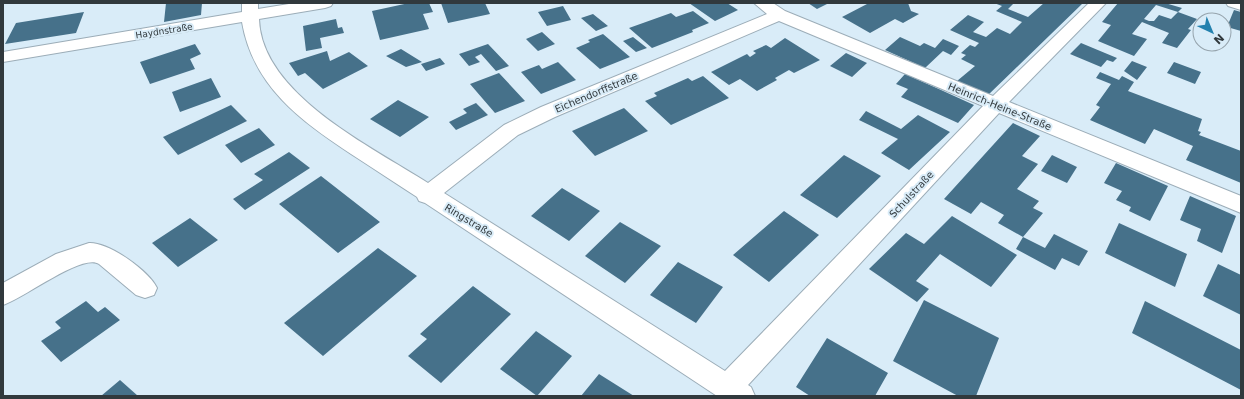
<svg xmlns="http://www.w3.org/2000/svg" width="1244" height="399" font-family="'DejaVu Sans',sans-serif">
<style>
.building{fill:#46718a}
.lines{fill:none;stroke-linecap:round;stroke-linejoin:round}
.minor-casing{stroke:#9cadb8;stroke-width:2}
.minor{fill:#fff;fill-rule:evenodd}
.labels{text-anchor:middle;stroke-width:4;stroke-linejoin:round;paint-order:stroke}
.far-street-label{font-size:9px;fill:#31393d;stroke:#d9ecf8}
.street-label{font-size:10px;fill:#31393d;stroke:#d9ecf8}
</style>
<rect width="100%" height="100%" fill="#d9ecf8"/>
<!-- building -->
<path class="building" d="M 166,3 L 202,3 L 201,15 L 164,22 Z
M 409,3 L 429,3 L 433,12 L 423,14 L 429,29 L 380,40 L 372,11 Z
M 441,3 L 485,3 L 490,14 L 448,23 Z
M 689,3 L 727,3 L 738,10 L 715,21 Z
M 808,3 L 829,3 L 817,9 Z
M 872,3 L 908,3 L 911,11 L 919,14 L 903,23 L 895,19 L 870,33 L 842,17 L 867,4 Z
M 994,3 L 1014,3 L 1008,9 L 1028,17 L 1044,3 L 1083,3 L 987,96 L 957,81 L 975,66 L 961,59 L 966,55 L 961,53 L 970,45 L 975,47 L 979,43 L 950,30 L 968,15 L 984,22 L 973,32 L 986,37 L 997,28 L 1010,34 L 1022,22 L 996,11 L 1002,6 Z
M 1118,3 L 1165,3 L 1182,8 L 1178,12 L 1156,5 L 1144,19 L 1149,21 L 1154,21 L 1159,15 L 1171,19 L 1178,12 L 1197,19 L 1188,29 L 1191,30 L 1177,48 L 1162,43 L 1169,33 L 1142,22 L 1132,34 L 1147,39 L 1134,56 L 1098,41 L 1111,25 L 1102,22 Z
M 563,6 L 571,20 L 547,26 L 538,12 Z
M 1234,10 L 1241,12 L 1241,31 L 1227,27 Z
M 693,11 L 709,23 L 692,30 L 693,32 L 652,48 L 629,28 L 671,13 L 676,17 Z
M 84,12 L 76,33 L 5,44 L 16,23 Z
M 593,14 L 608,26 L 596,31 L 581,18 Z
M 336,19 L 338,28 L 342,27 L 344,33 L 320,38 L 322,48 L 306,51 L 303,26 Z
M 542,32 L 555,44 L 538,51 L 526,39 Z
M 603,34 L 630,57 L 600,69 L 576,48 L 590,42 L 588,40 Z
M 633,37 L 647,48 L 636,52 L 623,41 Z
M 900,37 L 920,46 L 924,43 L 935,48 L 943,39 L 959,46 L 951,55 L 943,51 L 925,68 L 885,50 Z
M 785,38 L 820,60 L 794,73 L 789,70 L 775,78 L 777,80 L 757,91 L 740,79 L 729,85 L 711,72 L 747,54 L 750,57 L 756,53 L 753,51 L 766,45 L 771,48 Z
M 1081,43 L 1117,58 L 1113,62 L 1107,60 L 1101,67 L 1070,54 Z
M 195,44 L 201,54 L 190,59 L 195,69 L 150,84 L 140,62 Z
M 488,44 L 509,66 L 496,71 L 481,54 L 475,57 L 480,62 L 469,66 L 459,54 Z
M 401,49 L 422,62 L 406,67 L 386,56 Z
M 327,51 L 330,61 L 349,52 L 368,66 L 323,89 L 305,73 L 298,76 L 289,63 Z
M 846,53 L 867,63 L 852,77 L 830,66 Z
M 440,58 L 445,64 L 426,71 L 421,64 Z
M 1132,61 L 1147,67 L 1137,80 L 1124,71 Z
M 558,62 L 576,80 L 541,94 L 521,72 L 539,65 L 542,69 Z
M 1174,62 L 1201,72 L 1195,84 L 1167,73 Z
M 1100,72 L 1119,80 L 1122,76 L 1134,82 L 1128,91 L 1202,119 L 1198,131 L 1201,132 L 1199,135 L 1241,151 L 1241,183 L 1186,160 L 1193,146 L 1154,129 L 1145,144 L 1090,120 L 1100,107 L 1096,105 L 1111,84 L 1096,78 Z
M 499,73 L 525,101 L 495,113 L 470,84 Z
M 905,74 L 941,90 L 974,105 L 958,123 L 901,97 L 908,89 L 896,84 Z
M 703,76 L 729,98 L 671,125 L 645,101 L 657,96 L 654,93 L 688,78 L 692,81 Z
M 211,78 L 221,97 L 180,112 L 172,92 Z
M 398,100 L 429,117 L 400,137 L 370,119 Z
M 476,103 L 488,115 L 456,130 L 449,122 L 467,113 L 463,109 Z
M 231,105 L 247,121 L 178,155 L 163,137 Z
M 624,108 L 648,131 L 595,156 L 572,131 Z
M 866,111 L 901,129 L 918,115 L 950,132 L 909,170 L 881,153 L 898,139 L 859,120 Z
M 1013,123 L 1040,136 L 1022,156 L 1038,164 L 1017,189 L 1039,201 L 1033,208 L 1043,213 L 1023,237 L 998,223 L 1004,215 L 981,202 L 971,214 L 944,199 Z
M 259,128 L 275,145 L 241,163 L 225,145 Z
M 289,152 L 310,168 L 245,210 L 233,199 L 263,180 L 254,174 Z
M 844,155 L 881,176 L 837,218 L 800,195 Z
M 1052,155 L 1077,167 L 1067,183 L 1041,171 Z
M 1116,163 L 1168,186 L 1150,221 L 1129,211 L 1131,207 L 1116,200 L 1122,191 L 1104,183 Z
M 321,176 L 380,222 L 338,253 L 279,204 Z
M 562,188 L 600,211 L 569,241 L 531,216 Z
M 1190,196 L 1236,216 L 1222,253 L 1197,241 L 1201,229 L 1180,220 Z
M 784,211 L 819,235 L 769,282 L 733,255 Z
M 952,216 L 1017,255 L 991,287 L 940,254 L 916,281 L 929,289 L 917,302 L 869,269 L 906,233 L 924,244 Z
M 190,218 L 218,240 L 178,267 L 152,243 Z
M 620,222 L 661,246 L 625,283 L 585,256 Z
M 1119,223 L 1187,254 L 1175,287 L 1105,253 Z
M 1054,234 L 1088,251 L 1079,266 L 1062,258 L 1055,270 L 1016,249 L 1023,237 L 1045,248 Z
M 378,248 L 417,276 L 323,356 L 284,323 Z
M 678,262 L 723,287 L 696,323 L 650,295 Z
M 1218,264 L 1241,275 L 1241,315 L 1203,296 Z
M 473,286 L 511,314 L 441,383 L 408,356 L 427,339 L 420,334 Z
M 924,300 L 999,338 L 976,396 L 958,396 L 893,361 Z
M 86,301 L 98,312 L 105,307 L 120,320 L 61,362 L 41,341 L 61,328 L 55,322 Z
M 1145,301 L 1241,350 L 1241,390 L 1132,333 Z
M 536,331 L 572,356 L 537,396 L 500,369 Z
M 827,338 L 888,373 L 875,396 L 810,396 L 796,387 Z
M 599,374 L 634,396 L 581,396 Z
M 120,380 L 138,396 L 101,396 Z"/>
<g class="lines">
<!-- minor casing -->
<g class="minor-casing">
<path id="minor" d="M 242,3 L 258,3 L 258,9 L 295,3 L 333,3 L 331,6 L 325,8 L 259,19 C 261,94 372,147 428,183 L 504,125 L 541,107 L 767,14 L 754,3 L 773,3 L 785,11 L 993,96 L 1089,3 L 1106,3 L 1009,102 L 1241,196 L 1241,213 L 999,113 L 748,385 L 751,387 L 755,396 L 717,396 L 425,203 L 419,201 L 417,197 C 395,183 373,168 351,154 C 300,120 253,86 242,22 L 3,62 L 3,52 L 242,12 ZM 779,21 L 983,106 L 725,371 L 444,193 L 518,135 L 555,117 Z
M 1226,3 L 1241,3 L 1241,10 L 1228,6 Z
M 89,243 C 109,242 149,271 157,288 L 154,295 L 145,298 L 136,295 L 99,264 C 82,253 23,299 3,305 L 3,283 L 56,254 Z"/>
</g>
<!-- minor -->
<use href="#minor" class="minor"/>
</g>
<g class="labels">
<!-- far-street labels -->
<g class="far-street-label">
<text transform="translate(164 31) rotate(-9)" y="3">Haydnstraße</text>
</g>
<!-- street labels -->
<g class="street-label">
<text transform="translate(596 92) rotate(-23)" y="4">Eichendorffstraße</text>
<text transform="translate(1000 106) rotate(22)" y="4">Heinrich-Heine-Straße</text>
<text transform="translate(911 194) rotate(-47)" y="4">Schulstraße</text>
<text transform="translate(469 220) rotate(31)" y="4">Ringstraße</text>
</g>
</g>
<!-- border -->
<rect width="1244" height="399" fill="none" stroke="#31393d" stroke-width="8"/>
<!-- north arrow -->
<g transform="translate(1212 32) rotate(136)"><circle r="19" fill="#d9ecf8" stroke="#96a4ad"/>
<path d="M0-3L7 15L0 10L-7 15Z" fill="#2381ae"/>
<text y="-6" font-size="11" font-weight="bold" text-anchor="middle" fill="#31393d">N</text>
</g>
</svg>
